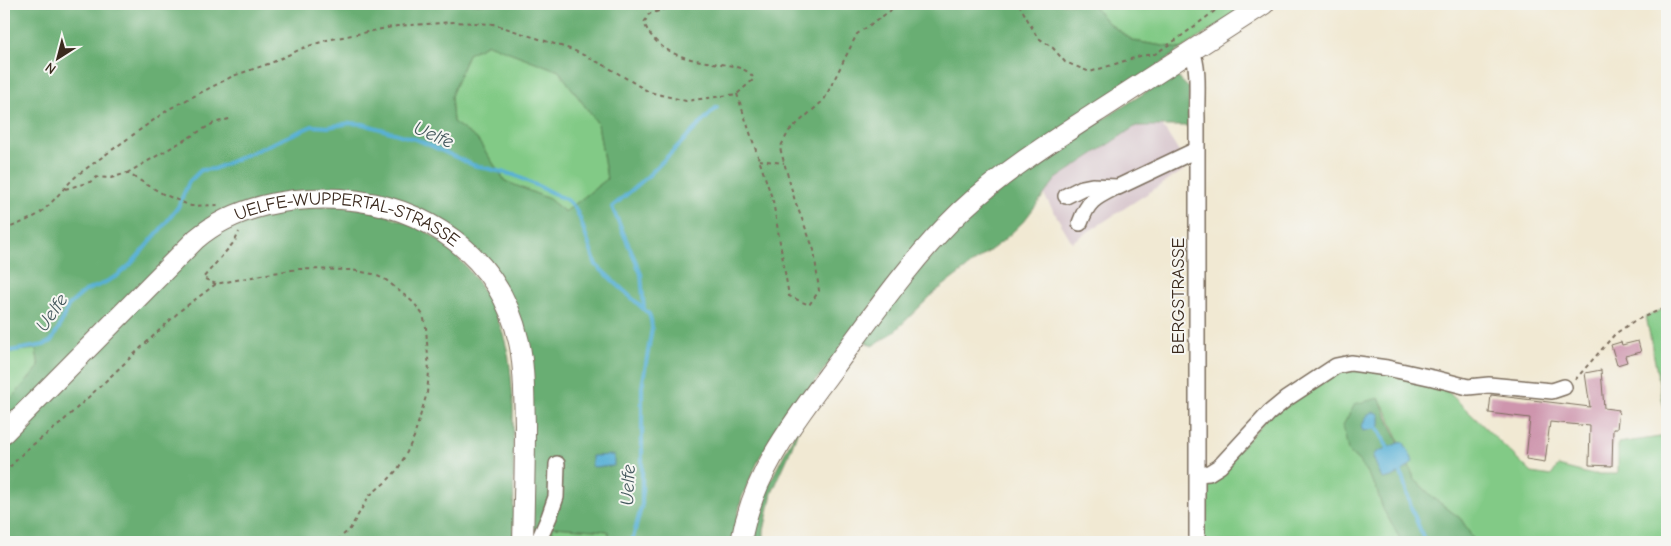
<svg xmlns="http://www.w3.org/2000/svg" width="1671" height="546" font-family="'Comic Neue',sans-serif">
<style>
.industrial{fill:#d2bdc6}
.green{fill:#82ca86;stroke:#5e7a52}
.forest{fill:#69ae73;stroke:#526c48;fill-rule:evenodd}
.water{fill:#59b0d6;stroke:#4a6d7a}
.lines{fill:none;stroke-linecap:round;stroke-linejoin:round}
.stream{stroke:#59b0d6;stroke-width:4}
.building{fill:#ce95ad}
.minor-casing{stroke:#7b6d5d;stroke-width:18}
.major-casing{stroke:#7b6d5d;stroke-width:22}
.path{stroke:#7b6d5d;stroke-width:2;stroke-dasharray:4 4;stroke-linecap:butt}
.minor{stroke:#fff;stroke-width:15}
.major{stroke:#fff;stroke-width:20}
.labels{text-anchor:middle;stroke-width:4;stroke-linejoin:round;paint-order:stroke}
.street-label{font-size:18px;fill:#3b2a1e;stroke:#f6f6f2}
.water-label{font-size:19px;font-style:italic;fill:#46595e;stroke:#f6f6f2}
</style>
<rect width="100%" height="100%" fill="#f6f6f2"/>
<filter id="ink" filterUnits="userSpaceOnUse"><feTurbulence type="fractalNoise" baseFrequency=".02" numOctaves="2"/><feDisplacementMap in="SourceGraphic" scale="10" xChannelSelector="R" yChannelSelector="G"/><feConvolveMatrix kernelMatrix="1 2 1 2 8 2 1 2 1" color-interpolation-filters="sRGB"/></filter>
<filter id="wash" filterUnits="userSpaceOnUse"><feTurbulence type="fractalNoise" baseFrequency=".0096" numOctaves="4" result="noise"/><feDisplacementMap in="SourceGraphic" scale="20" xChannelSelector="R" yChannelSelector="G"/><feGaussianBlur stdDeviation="1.12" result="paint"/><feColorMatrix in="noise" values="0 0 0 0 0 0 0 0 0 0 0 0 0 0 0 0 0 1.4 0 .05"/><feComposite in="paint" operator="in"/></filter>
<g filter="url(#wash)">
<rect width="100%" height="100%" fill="#f1e9d3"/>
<!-- industrial -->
<path class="industrial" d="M 1150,107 L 1179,152 L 1184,170 L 1072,242 L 1037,183 Z"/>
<!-- green -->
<path class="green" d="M 1092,4 L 1252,4 L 1181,49 L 1134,41 L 1107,22 Z
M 488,44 L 559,71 L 598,124 L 607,179 L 565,212 L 549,199 L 505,181 L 477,139 L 453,122 L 451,96 L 468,54 Z
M 1667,308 L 1667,424 L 1646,316 Z
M 36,349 L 39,367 L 4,407 L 4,355 L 16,351 Z
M 1351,365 L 1441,385 L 1532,473 L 1551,476 L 1558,466 L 1589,474 L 1618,474 L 1618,443 L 1667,436 L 1667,542 L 1475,542 L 1461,519 L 1435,499 L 1415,480 L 1388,414 L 1379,398 L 1348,451 L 1360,462 L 1376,487 L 1383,509 L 1402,542 L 1200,542 L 1201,485 L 1218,472 L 1271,414 Z
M 554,527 L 609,531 L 610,542 L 548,542 Z"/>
<!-- forest -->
<path class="forest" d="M 4,4 L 1092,4 L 1107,22 L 1133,41 L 1181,49 L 907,258 L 761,455 L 742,497 L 732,542 L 610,542 L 608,531 L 554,527 L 548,542 L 523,542 L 515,328 L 454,239 L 338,199 L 216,224 L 4,433 L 4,407 L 39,367 L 36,349 L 16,351 L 4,355 ZM 488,44 L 559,71 L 598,124 L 607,179 L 565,212 L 549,199 L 505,181 L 477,139 L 453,122 L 451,96 L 468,54 Z
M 1174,74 L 1189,88 L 1188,126 L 1136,126 L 1056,179 L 1024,221 L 1004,240 L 935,292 L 893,333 L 872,346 L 864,341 L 911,279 L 963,220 L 1015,179 L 1069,141 Z
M 340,205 C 359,209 382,212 400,218 C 454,239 495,294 507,349 C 511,366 511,382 513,399 L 514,542 L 4,542 L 4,439 L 161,276 L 243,214 Z
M 1379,398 L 1415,480 L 1435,499 L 1461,519 L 1475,542 L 1402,542 L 1383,509 L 1376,487 L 1360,462 L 1348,451 L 1343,425 L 1355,404 Z
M 803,417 L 788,457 L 772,493 L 764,531 L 764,542 L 748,542 L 757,508 Z"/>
<!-- water -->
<path class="water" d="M 1373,412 L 1378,413 L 1380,416 L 1380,426 L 1375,429 L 1363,431 L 1361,427 L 1367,416 Z
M 1403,441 L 1411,456 L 1413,462 C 1404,471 1395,478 1382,479 L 1373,457 L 1375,453 Z
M 614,455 L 614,466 L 592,467 L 592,456 Z"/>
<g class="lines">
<!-- stream -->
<path class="stream" d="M 644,309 L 641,274 L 612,207 L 647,177 L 717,107
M 4,352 L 44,345 L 51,341 L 59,328 L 68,306 L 85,291 L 100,285 L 117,276 L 131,264 L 165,224 L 178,207 L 189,182 L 201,170 L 214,169 L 312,126 L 328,127 L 350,123 L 363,124 L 418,140 L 473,165 L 514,175 L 540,187 L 567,200 L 575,208 L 579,216 L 596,265 L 649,314 L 651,320 L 652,328 L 642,387 L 642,504 L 632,542
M 1376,425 L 1389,450
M 1400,469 L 1411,507 L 1425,542"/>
</g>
<g id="blocks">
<!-- building -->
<path class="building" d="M 1638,341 L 1641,352 L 1625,356 L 1627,362 L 1617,365 L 1611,345 L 1621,342 L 1622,345 Z
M 1601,370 L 1604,408 L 1619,410 L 1617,429 L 1613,429 L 1612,466 L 1589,465 L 1590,426 L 1550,422 L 1545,462 L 1526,459 L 1530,418 L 1489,413 L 1491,395 L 1590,407 L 1585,373 Z"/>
</g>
</g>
<g filter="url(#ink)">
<use href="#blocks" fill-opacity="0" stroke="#7b6d5d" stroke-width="1"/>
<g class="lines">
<!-- minor casing -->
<g class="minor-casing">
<path id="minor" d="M 1192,51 C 1200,71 1196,97 1197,118 L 1197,542
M 1066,196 L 1082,188 L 1092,186 L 1118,187 L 1196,150
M 1080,223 C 1088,201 1094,198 1114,188
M 1198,474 L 1209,473 L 1220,466 L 1269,413 L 1286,399 L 1336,366 L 1351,363 L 1387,368 L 1433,378 L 1468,387 L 1489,385 L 1552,391 L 1564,387
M 538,542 L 549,517 L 556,497 L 557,464"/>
</g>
<!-- major casing -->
<g class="major-casing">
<g id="major">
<path id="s1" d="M 4,433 L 196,239 C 235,206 291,196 341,199 C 426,205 500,256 519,342 C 525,369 524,398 525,425 C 525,464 524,503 523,542"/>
<path d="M 741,542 C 752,476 791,425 830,373 C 871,318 911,259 961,211 C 1006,169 1060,136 1111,103 C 1162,70 1213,37 1264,4"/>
</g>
</g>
<!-- path -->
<path class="path" d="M 1019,4 L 1037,37 L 1053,48 L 1065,62 L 1090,72 L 1140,56 L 1155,54 L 1180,37 L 1224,4
M 737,94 L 773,201 L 789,296 L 809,305 L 819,291 L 814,250 L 795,201 L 780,148 L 789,131 L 824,100 L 857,34 L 890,11 L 894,4
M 759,160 L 784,163
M 127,173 L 214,123 L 233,118
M 65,189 L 90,182 L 97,177 L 111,178 L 127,173 L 163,194 L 191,206 L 218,205
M 4,230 C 15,225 30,220 40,213 C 55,201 65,185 80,173 L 169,109 L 233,76 L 271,63 L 303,48 L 327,40 L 397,26 L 455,22 L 493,24 L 573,50 L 604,65 L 649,92 L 686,101 L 737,94 L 754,79 C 741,52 668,78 644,23 L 649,14 L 682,4
M 216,284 L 203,278 L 235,241 L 239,232
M 1575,380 L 1615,334 L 1634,321 L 1667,307
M 4,473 L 26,450 L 60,424 L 181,310 L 216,284 L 267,274 L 298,269 L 352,270 L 373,274 L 386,280 L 414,303 L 423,315 L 426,327 L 429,372 L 427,393 L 414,437 L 407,452 L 398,469 L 387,481 L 369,496 L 350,529 L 335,542"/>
<!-- minor -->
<use href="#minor" class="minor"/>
<!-- major -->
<use href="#major" class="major"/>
</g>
</g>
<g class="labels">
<!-- street labels -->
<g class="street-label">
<text dy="6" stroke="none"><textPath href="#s1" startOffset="436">UELFE-WUPPERTAL-STRASSE</textPath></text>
<text transform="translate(1178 296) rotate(-90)" y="6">BERGSTRASSE</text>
</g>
<!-- water labels -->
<g class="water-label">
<text transform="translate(434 134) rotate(23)" y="7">Uelfe</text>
<text transform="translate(51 312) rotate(-55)" y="7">Uelfe</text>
<text transform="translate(627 485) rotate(-87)" y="7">Uelfe</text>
</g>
</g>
<!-- margin -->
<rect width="1671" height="546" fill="none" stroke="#f6f6f2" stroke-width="20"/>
<!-- north arrow -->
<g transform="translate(58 58) rotate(216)" stroke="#f6f6f2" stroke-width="4" paint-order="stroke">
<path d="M0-4L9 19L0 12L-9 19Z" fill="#3b2a1e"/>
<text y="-8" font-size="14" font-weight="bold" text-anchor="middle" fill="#3b2a1e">N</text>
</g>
</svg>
